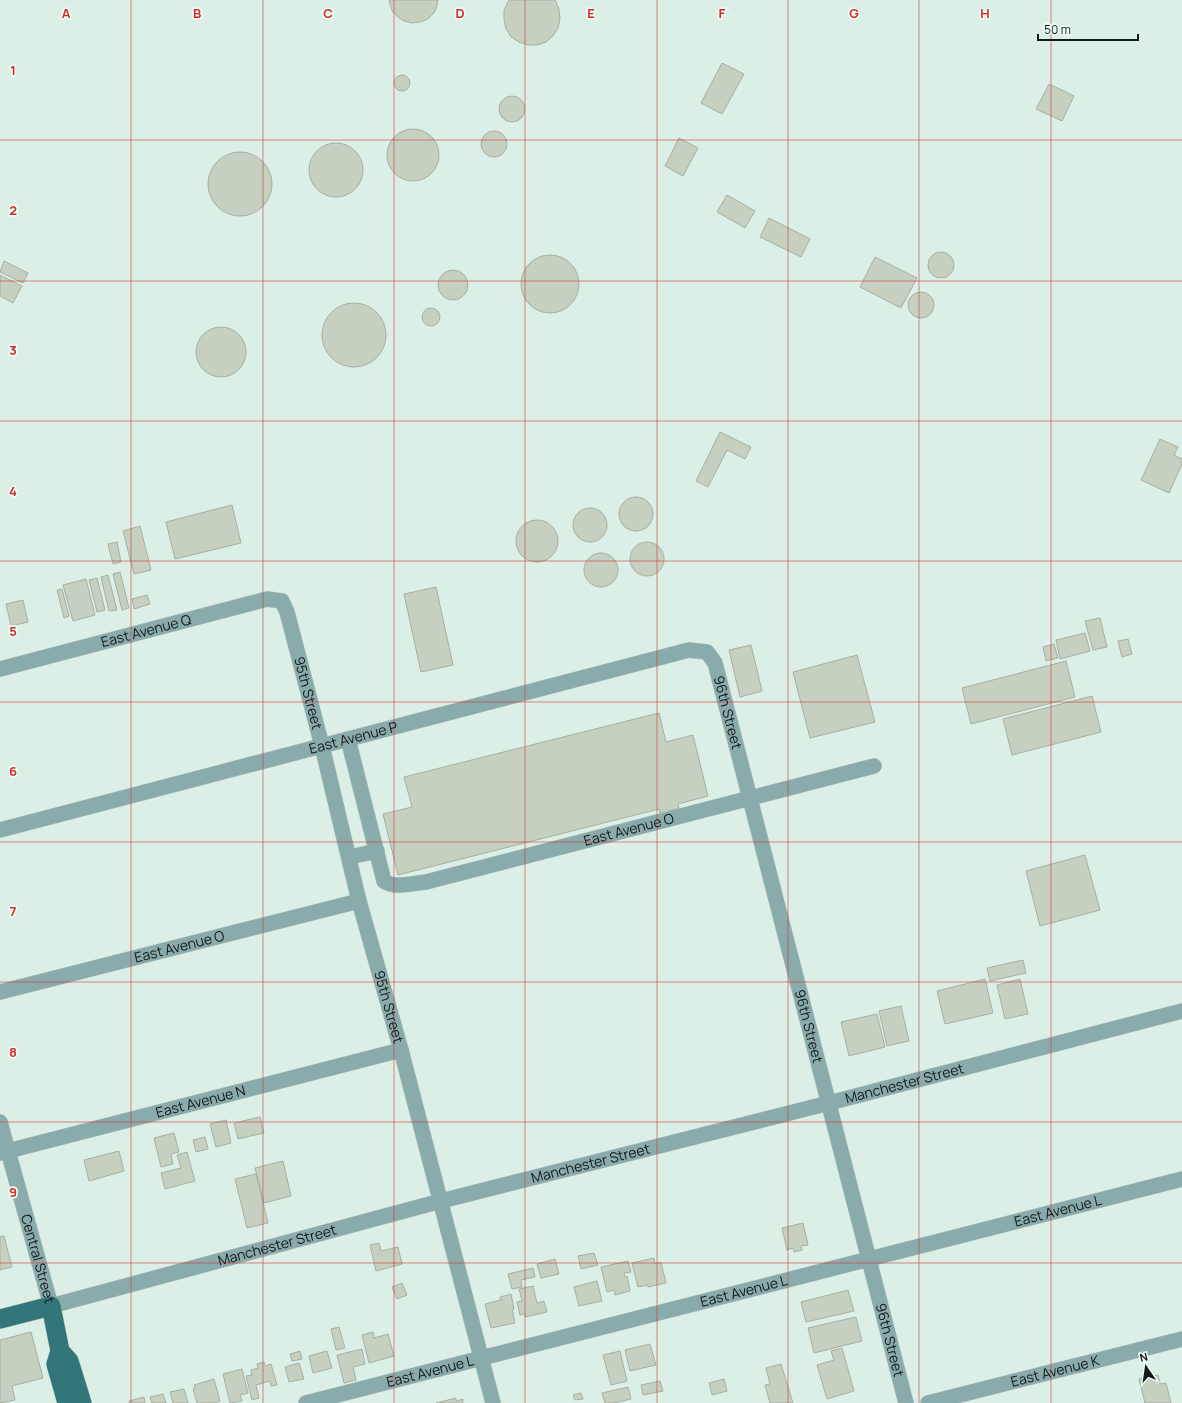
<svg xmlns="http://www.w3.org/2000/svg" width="1182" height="1403" font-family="Manrope,sans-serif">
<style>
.building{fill:#c6d0c1;stroke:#a6afa1}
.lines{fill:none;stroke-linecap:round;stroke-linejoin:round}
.minor-casing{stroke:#b8c8c0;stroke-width:16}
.major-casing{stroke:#b8c8c0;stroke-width:20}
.minor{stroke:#8aabac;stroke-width:15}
.major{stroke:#327679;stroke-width:19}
.grid{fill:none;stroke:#d62828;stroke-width:1;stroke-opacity:0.55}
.labels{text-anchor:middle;stroke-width:3.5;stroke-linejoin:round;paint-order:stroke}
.street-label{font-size:14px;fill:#121815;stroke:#e9fcf3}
.grid-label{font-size:13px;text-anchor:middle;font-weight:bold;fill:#d62828;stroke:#e9fcf3;stroke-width:3.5;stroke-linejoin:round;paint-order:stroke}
</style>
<rect width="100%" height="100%" fill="#dcefe6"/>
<!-- building -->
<path class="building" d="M 389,0 L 438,0 L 437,6 L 434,13 L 428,19 L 420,22 L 412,23 L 404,21 L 398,17 L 392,11 Z
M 509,0 L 555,0 L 559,9 L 560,19 L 558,28 L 553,36 L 546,42 L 537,45 L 528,45 L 519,42 L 511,37 L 506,29 L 504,20 L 504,10 Z
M 722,63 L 744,74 L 722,114 L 701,103 Z
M394 83a8 8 0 1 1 16 0a8 8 0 1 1-16 0Z
M 1049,84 L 1074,96 L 1062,121 L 1036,109 Z
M499 109a13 13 0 1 1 26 0a13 13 0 1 1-26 0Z
M387 155a26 26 0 1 1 52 0a26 26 0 1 1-52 0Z
M481 144a13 13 0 1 1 26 0a13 13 0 1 1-26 0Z
M 679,138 L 698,148 L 683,176 L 665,166 Z
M309 170a27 27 0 1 1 54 0a27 27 0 1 1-54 0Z
M208 184a32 32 0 1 1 64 0a32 32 0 1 1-64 0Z
M 727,195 L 755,211 L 745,228 L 717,212 Z
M 769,218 L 810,239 L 801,257 L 760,237 Z
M928 265a13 13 0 1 1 26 0a13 13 0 1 1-26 0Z
M521 284a29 29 0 1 1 58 0a29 29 0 1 1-58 0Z
M 875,257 L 917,278 L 901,308 L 860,287 Z
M 4,261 L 28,273 L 23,283 L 0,272 Z
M438 285a15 15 0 1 1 30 0a15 15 0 1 1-30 0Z
M 0,275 L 22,286 L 13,303 L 0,296 Z
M908 305a13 13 0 1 1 26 0a13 13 0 1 1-26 0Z
M322 335a32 32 0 1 1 64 0a32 32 0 1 1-64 0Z
M422 317a9 9 0 1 1 18 0a9 9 0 1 1-18 0Z
M196 352a25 25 0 1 1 50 0a25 25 0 1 1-50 0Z
M 720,432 L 751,447 L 745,459 L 727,450 L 708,487 L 696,481 Z
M 1160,439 L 1178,447 L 1174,455 L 1182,459 L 1182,464 L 1169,493 L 1141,480 Z
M619 514a17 17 0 1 1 34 0a17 17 0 1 1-34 0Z
M 232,505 L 241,543 L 175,559 L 166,522 Z
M573 525a17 17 0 1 1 34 0a17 17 0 1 1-34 0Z
M516 541a21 21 0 1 1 42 0a21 21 0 1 1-42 0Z
M 140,526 L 151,570 L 134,574 L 123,531 Z
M 117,542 L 121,562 L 113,564 L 108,544 Z
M630 559a17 17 0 1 1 34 0a17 17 0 1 1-34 0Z
M584 570a17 17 0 1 1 34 0a17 17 0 1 1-34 0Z
M 120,572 L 129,608 L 122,610 L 113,574 Z
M 108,575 L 117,610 L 109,611 L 101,577 Z
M 97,578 L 105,610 L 97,612 L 89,580 Z
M 86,579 L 95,615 L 73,621 L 63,585 Z
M 436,587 L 453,665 L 421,672 L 404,594 Z
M 62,589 L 69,616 L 64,618 L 57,590 Z
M 147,595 L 150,604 L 134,609 L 132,599 Z
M 23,600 L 28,622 L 11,626 L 6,604 Z
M 1100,618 L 1107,647 L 1093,650 L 1085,621 Z
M 1085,633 L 1090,651 L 1060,659 L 1056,640 Z
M 1128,639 L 1132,654 L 1122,657 L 1118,641 Z
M 1054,644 L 1058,658 L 1046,661 L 1043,647 Z
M 751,645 L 762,691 L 740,697 L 729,650 Z
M 857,655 L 875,722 L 810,738 L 793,672 Z
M 1066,661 L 1075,697 L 971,724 L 962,688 Z
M 1092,696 L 1101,732 L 1012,755 L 1003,719 Z
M 659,713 L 666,742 L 693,735 L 708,796 L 678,804 L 679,808 L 660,813 L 659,809 L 398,875 L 383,814 L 412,807 L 404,777 Z
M 1085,855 L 1100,910 L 1040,926 L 1026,871 Z
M 1023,960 L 1026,973 L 990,981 L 987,968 Z
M 985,979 L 993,1013 L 945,1024 L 937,991 Z
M 1020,979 L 1028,1014 L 1005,1019 L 997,985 Z
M 901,1006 L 909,1041 L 887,1046 L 879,1011 Z
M 877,1014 L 885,1047 L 849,1056 L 841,1022 Z
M 260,1117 L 264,1133 L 238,1139 L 234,1123 Z
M 226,1120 L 231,1143 L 216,1147 L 210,1124 Z
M 174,1133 L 179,1152 L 171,1154 L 173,1164 L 161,1167 L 154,1138 Z
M 205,1137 L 208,1149 L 196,1152 L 193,1140 Z
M 119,1151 L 124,1171 L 89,1181 L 84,1160 Z
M 187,1152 L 195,1181 L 165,1189 L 161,1173 L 181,1168 L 177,1155 Z
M 283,1161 L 291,1196 L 264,1203 L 255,1168 Z
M 256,1174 L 268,1223 L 247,1228 L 235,1179 Z
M 803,1223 L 808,1245 L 801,1246 L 802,1250 L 794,1252 L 793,1248 L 787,1250 L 782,1228 Z
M 4,1236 L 12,1267 L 0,1270 L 0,1237 Z
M 379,1243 L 381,1251 L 398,1247 L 402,1264 L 376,1271 L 370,1245 Z
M 594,1253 L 598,1265 L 581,1269 L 578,1256 Z
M 654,1258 L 655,1264 L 661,1262 L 666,1283 L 648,1287 L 648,1285 L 638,1287 L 632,1263 Z
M 555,1259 L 559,1274 L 541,1278 L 537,1264 Z
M 628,1261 L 631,1272 L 624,1273 L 625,1277 L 627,1276 L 630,1291 L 615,1295 L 614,1290 L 607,1292 L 601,1267 Z
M 533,1268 L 535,1277 L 521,1280 L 522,1287 L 512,1289 L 508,1274 Z
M 597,1281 L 602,1301 L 579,1306 L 574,1287 Z
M 402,1283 L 407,1295 L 397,1299 L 392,1287 Z
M 533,1286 L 537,1303 L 544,1301 L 547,1312 L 525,1317 L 525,1314 L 520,1315 L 517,1302 L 522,1301 L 519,1289 Z
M 848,1290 L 854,1311 L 806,1322 L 801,1302 Z
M 511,1294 L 514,1309 L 512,1309 L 515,1323 L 491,1328 L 485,1304 L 501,1300 L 500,1297 Z
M 856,1317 L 862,1341 L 814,1353 L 808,1328 Z
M 339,1327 L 345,1348 L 336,1350 L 331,1329 Z
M 31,1332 L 43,1378 L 12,1386 L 15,1400 L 0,1403 L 0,1340 Z
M 373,1332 L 374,1338 L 388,1334 L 394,1356 L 369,1363 L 362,1335 Z
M 650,1344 L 656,1365 L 630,1371 L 625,1350 Z
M 842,1348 L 854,1391 L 827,1399 L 817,1365 L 834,1360 L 831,1351 Z
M 362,1349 L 365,1364 L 353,1367 L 356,1380 L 344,1383 L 337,1355 Z
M 300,1351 L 302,1359 L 292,1361 L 290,1354 Z
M 327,1351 L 332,1368 L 313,1373 L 309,1356 Z
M 620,1351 L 627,1381 L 611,1385 L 603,1355 Z
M 264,1362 L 265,1366 L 271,1364 L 277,1385 L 271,1386 L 270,1381 L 256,1385 L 259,1398 L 252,1400 L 246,1376 L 252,1375 L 251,1370 L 258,1368 L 257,1364 Z
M 299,1363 L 304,1379 L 289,1382 L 285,1367 Z
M 781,1364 L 793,1403 L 770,1403 L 765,1385 L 770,1384 L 766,1368 Z
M 242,1369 L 248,1393 L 240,1395 L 242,1401 L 230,1403 L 223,1374 Z
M 1158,1375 L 1160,1384 L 1166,1383 L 1171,1403 L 1145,1403 L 1139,1379 Z
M 214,1379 L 220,1401 L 215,1403 L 197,1403 L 193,1389 L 195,1388 L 194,1385 Z
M 724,1379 L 727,1391 L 712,1395 L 709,1383 Z
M 660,1381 L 663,1391 L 643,1395 L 641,1385 Z
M 628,1387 L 631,1399 L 614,1403 L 605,1403 L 602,1393 Z
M 184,1389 L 188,1403 L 173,1403 L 170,1392 Z
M 581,1393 L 583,1399 L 575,1400 L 573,1395 Z
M 163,1394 L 166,1403 L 152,1403 L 150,1397 Z
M 144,1397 L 145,1403 L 129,1403 L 129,1401 Z
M 456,1398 L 456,1401 L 463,1399 L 463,1403 L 436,1403 Z"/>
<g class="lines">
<!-- minor casing -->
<g class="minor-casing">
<g id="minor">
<path id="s1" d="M 0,669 L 267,599 L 282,601 L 287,612 L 322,746 L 359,901 L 401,1050 L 493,1403"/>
<path id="s2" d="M 348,739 L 384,881 C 395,889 413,883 426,882 L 874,766"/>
<path id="s3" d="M 0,830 L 689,650 L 707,652 L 715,663 L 906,1403"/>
<path d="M 350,857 L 377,851"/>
<path id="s4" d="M 0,992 L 359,901"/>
<path id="s5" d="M 0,1122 L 51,1306 L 441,1201 L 829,1103 L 1182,1011"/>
<path id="s6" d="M 0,1153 L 401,1050"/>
<path id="s7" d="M 306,1403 L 1182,1179"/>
<path id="s8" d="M 928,1403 L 1182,1339"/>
</g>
</g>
<!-- major casing -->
<g class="major-casing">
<path id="major" d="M 0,1319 L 51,1306 L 60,1351 L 56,1364 L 67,1403
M 60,1351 L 69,1361 L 82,1403"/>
</g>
<!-- minor -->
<use href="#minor" class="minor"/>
<!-- major -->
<use href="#major" class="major"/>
</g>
<!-- grid -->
<path class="grid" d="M 131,0 L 131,1403M 263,0 L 263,1403M 394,0 L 394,1403M 525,0 L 525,1403M 657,0 L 657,1403M 788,0 L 788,1403M 919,0 L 919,1403M 1051,0 L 1051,1403M 0,140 L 1182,140M 0,281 L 1182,281M 0,421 L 1182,421M 0,561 L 1182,561M 0,702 L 1182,702M 0,842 L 1182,842M 0,982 L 1182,982M 0,1122 L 1182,1122M 0,1263 L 1182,1263"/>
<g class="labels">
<!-- street labels -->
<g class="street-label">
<text dy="5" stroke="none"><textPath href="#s1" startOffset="151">East Avenue Q</textPath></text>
<text dy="5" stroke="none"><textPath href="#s1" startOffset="387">95th Street</textPath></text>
<text dy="5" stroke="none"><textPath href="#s3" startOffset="795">96th Street</textPath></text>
<text dy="5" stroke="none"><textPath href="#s3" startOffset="365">East Avenue P</textPath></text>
<text dy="5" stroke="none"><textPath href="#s2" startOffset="399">East Avenue O</textPath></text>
<text dy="5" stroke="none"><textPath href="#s4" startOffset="185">East Avenue O</textPath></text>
<text dy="5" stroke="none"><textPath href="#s1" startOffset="711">95th Street</textPath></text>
<text dy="5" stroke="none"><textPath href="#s3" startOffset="1119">96th Street</textPath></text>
<text dy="5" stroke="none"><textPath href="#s5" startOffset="1073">Manchester Street</textPath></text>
<text dy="5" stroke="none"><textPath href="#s6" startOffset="207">East Avenue N</textPath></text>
<text dy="5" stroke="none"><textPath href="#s5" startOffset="749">Manchester Street</textPath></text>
<text dy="5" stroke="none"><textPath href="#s7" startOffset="776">East Avenue L</textPath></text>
<text dy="5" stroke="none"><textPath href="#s5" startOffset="425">Manchester Street</textPath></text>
<text dy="5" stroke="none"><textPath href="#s5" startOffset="142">Central Street</textPath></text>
<text dy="5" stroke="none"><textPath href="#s7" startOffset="452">East Avenue L</textPath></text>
<text dy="5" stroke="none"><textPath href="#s3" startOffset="1443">96th Street</textPath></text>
<text dy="5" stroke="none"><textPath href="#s7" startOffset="128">East Avenue L</textPath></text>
<text dy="5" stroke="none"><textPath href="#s8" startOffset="131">East Avenue K</textPath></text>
</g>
</g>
<g class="grid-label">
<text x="66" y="18">A</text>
<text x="197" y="18">B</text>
<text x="328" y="18">C</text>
<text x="460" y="18">D</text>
<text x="591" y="18">E</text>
<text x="722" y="18">F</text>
<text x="854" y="18">G</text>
<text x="985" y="18">H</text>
<text x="13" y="75">1</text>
<text x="13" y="215">2</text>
<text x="13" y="355">3</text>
<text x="13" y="496">4</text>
<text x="13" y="636">5</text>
<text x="13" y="776">6</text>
<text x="13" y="916">7</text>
<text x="13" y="1057">8</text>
<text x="13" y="1197">9</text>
</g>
<!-- north arrow -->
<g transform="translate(1146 1367) rotate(347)" stroke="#e9fcf3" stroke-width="3" paint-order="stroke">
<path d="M0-3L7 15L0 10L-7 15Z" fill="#121815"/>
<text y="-6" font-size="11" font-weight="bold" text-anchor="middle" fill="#121815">N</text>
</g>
<!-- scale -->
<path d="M1038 34v6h100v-6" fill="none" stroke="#121815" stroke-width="2"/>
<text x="1044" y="34" font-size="12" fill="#121815" stroke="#e9fcf3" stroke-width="3" paint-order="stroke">50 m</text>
</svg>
